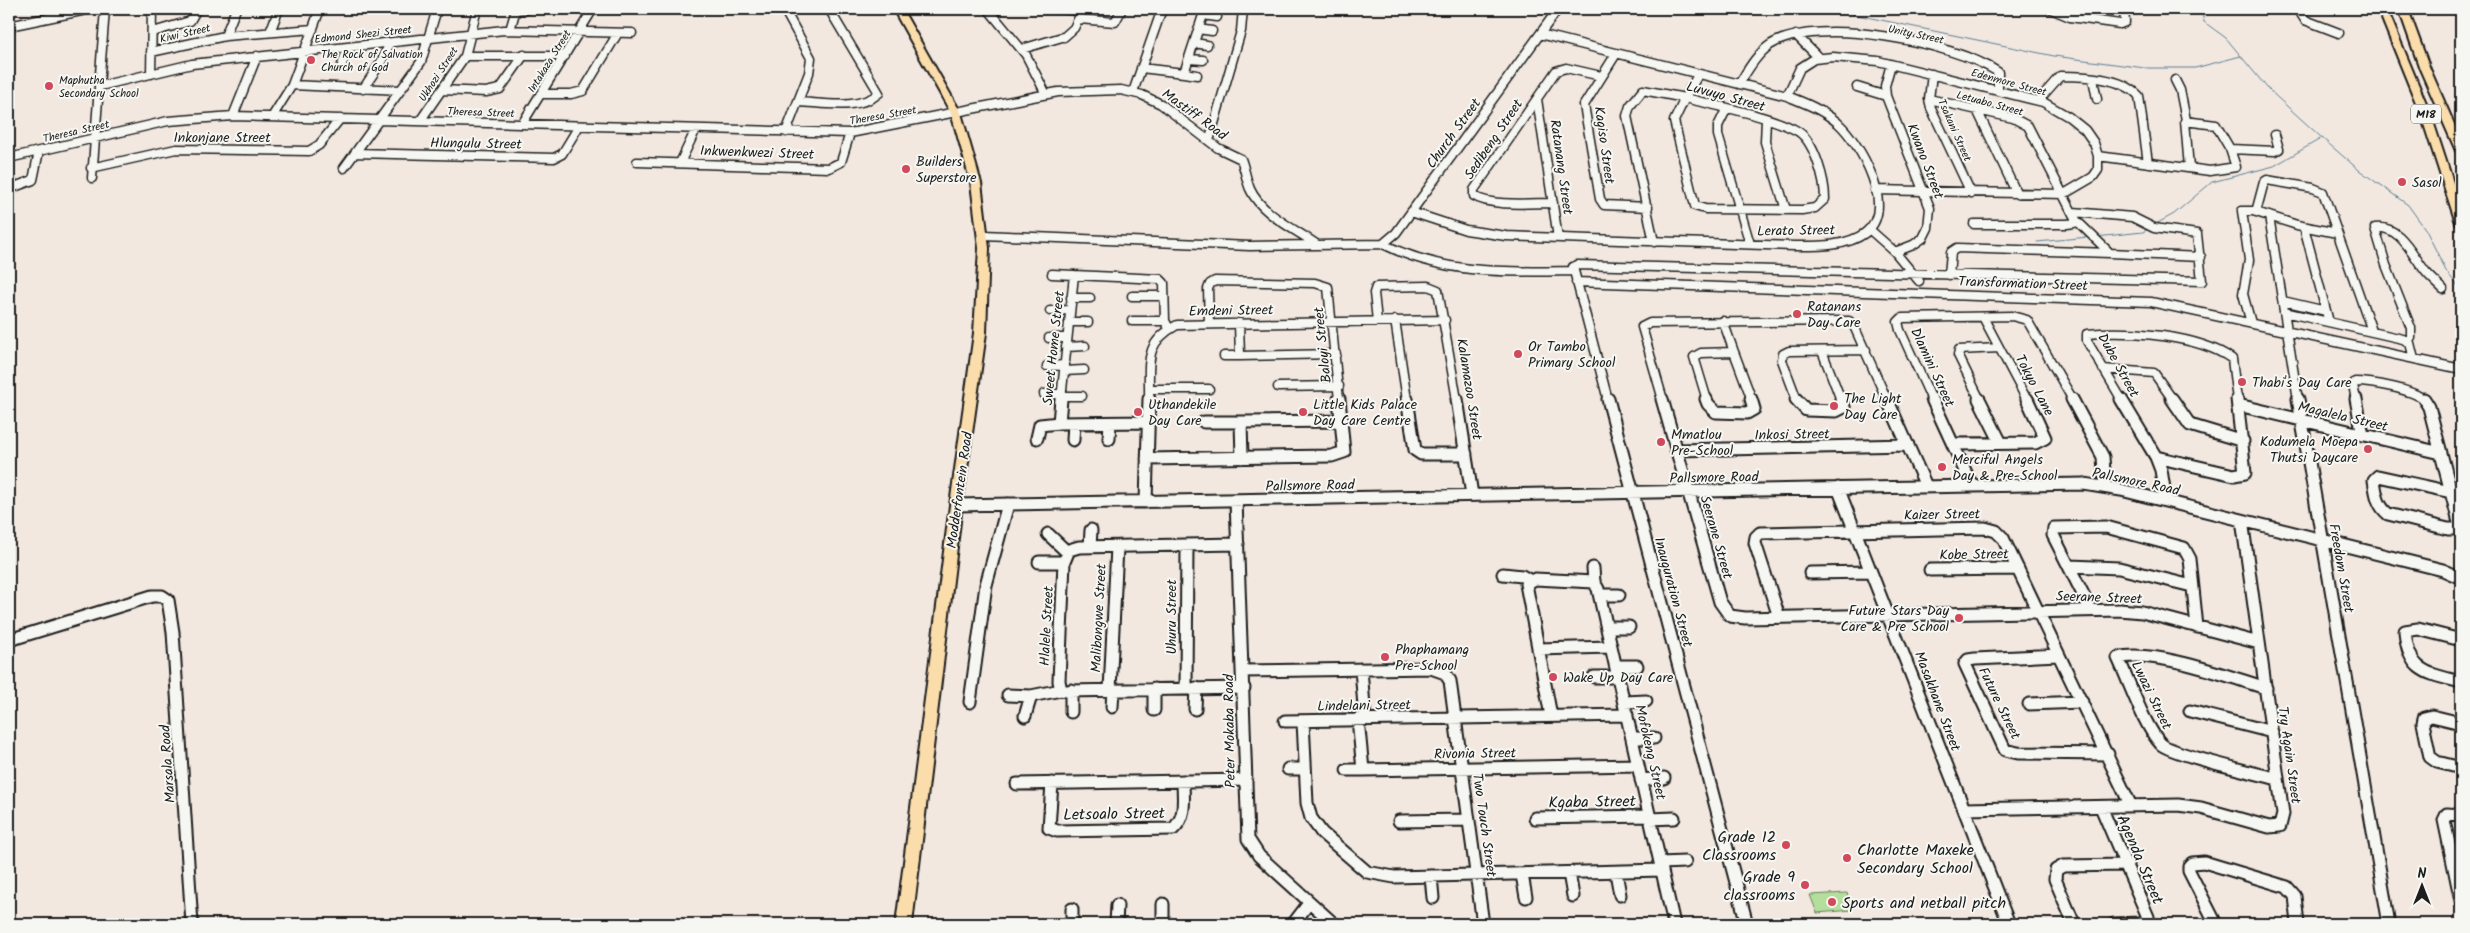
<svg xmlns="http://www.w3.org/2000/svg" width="2470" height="933" font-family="Kalam,sans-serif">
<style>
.green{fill:#b4de9b;stroke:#687d5c}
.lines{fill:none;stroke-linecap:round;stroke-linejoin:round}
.stream{stroke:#5b7f95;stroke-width:1}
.minor-far1-casing{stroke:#1c1c1c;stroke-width:11}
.minor-casing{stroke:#1c1c1c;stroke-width:15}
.major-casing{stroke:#1c1c1c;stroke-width:4}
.minor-far1{stroke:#f6f6f2;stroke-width:8}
.minor{stroke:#f6f6f2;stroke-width:11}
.major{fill:#faddab;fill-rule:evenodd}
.poi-dot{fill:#d1495b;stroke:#f6f6f2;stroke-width:2}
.labels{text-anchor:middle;stroke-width:4;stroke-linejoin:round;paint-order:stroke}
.far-street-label{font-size:11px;fill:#1c1c1c;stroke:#f6f6f2}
.far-poi-label{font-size:11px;fill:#1c1c1c;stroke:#f6f6f2;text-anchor:start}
.shield{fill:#f6f6f2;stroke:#5d5d5c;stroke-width:1}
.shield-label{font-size:12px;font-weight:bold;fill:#1c1c1c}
.street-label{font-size:14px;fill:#1c1c1c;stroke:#f6f6f2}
.poi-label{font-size:14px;fill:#1c1c1c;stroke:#f6f6f2;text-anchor:start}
.near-street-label{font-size:16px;fill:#1c1c1c;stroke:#f6f6f2}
.near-poi-label{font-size:16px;fill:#1c1c1c;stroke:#f6f6f2;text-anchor:end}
</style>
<rect width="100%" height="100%" fill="#f2e8e0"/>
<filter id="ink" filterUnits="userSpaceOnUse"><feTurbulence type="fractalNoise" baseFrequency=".02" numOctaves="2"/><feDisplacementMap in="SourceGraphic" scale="10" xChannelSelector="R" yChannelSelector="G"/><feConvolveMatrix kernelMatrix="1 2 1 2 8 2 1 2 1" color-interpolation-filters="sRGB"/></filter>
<g filter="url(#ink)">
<!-- green -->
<path class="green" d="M 1847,893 L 1853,910 L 1817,913 L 1810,895 Z"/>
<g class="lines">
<!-- stream -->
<path class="stream" d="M 1828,9 L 2054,56 L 2145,68 L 2195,68 L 2241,56
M 2201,9 L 2204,22 L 2226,38 L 2268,89 L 2322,138 L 2359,170 L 2408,205 L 2426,230 L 2446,271 L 2461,290
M 2154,225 L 2174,214 L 2212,182 L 2274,166 L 2322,138
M 2096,237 L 2143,232 L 2148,229
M 2037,242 L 2089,237"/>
<!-- minor-far1 casing -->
<g class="minor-far1-casing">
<path id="minor-far1" d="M 784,9 L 811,58 L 809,73 L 786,132
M 988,9 L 1026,55 L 1046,94
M 1062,9 L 1082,11
M 2051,9 L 2070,17 L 2120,24 L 2125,22 L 2124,9
M 2298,9 L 2305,20 L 2339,33
M 516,10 L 528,9
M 1203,15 L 1217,17
M 9,19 L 11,9
M 1079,19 L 1115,22 L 1122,9
M 9,26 L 91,9
M 1198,29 L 1212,31
M 510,30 L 516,9
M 153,32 L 190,21 L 197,9
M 270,32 L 279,9
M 1796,35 L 1819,58
M 225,36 L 236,9
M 1064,37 L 1074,28 L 1083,9
M 1194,43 L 1207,45
M 1022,49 L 1062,37
M 151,52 L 225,36 L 313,29
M 1616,54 L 1584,105 L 1600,199 L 1604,205 L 1648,207
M 465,56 L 565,56
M 1189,59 L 1203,60
M 1891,64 L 1885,86 L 1886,96 L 1930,208 L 1928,228 L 1923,238 L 1913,245 L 1895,252
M 342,65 L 348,47
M 1141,68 L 1184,73 L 1205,9
M 1184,73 L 1197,75
M 151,74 L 152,9
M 1932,74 L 1929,99 L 1931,108 L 1971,193
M 2093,79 L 2097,99
M 2175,80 L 2180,90 L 2186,120
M 1739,84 C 1748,70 1756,55 1770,45 C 1817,15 1954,43 1998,72 L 1998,89
M 292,85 L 401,90
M 100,86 L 192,64 L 504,30 L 632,33
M 1857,87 L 1886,96
M 363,89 L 380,64 L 390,43
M 442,90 L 486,92 L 500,89 L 524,55
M 1133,92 L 1162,9
M 541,94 L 571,94 L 583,91 L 618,33
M 1787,96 L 1800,68 L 1814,59 L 1833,57 L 1878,61 L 2043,102 L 2069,117 L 2085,130 L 2094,143 L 2098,156 L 2098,170 L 2093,177 L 2064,194 L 1875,190
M 1685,98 C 1713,105 1776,117 1799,132 C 1815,143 1825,181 1825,199 L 1815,208 L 1802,210 L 1705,209 L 1695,206 L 1674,121 Z
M 1685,98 L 1698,75
M 1537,99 L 1558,238
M 1929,99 L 2013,118 L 2028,126 L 2076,220 L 2110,253 L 2201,257
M 2039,100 L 2060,76 C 2084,76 2122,77 2139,96 L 2148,163
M 799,102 C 823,103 859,111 879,93 L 829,9
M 1726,110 L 1718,126 L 1718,135 L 1750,244
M 1977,110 L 2017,194
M 233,116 L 257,56
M 272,117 L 292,85 L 320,9
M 1766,120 L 1765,142 L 1786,210
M 420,121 L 465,56 L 477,9
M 522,124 L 593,9
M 1209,141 L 1241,31 L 1243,9
M 2230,149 L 2275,151 L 2279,149 L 2275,135
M 355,153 L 554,158 L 562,154 L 579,126
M 2098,156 L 2210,171 L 2236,167 L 2230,149 L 2216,125 L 2185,121 L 2189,168
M 9,158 L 168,121 L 233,116 L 850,133 L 1058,92 L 1121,90 L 1142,95 L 1161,104 L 1218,148 L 1241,159 C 1245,169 1246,180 1250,189 C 1261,214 1295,229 1316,244
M 637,162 L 829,168 L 841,162 L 850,133
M 680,163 L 696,129
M 91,168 L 176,149 L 309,151 L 319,145 L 340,119
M 344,168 L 421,62 L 437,9
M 92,178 L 105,9
M 9,189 L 33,180 L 39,151
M 1553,203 C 1532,203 1491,207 1474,196 L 1474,190 L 1556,71 L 1566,68 L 1601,76
M 1411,212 L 1466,230 L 1506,236 L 1794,246 C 1817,246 1846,247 1865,233 C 1898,209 1860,143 1838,123 C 1823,110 1805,103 1787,96 L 1540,34
M 2256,212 L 2264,182 L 2267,180 L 2313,188 L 2323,192 L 2372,331
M 2269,216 L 2298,400
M 1974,224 L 2067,224 L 2074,223 L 2076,220
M 2304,227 L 2329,322
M 1869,229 L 1895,252 L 1919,281
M 984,235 L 1250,246 L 1383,244 L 1396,233 L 1558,9
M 1654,242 L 1627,116 L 1630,106 L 1643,90 L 1685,98
M 1383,244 C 1445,275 1505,272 1573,271
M 1052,274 L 1160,279 L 1164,283 L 1165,321 L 1169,328
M 1949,275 L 1951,252 L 1957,248 L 2110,253
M 1576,282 L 2151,302 L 2461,369
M 1132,296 L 1164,296
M 1071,298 L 1090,298
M 2283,301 L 2326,311
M 1050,311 L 1070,310
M 2284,312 L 2403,339 L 2410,343 L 2414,359
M 1983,317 L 2027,400
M 1395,320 L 1407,400
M 1132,321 L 1165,321
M 1377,321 L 1374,293 L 1376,287 L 1428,286 L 1438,290 L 1457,400
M 1723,321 L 1734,352
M 1069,322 L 1088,322
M 1209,323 L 1208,289 L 1210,284 L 1215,281 L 1315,283 L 1328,287 L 1339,400
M 1239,323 L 1240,356 L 1336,354
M 2251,323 L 2243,294 L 2249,260 L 2242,211 L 2253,211 L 2297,225 L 2337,233
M 1049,338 L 1067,338
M 2408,341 L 2411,337 L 2411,328 L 2386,265 L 2375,228 C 2400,224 2413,256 2426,272 C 2431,278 2437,283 2443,289
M 1066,347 L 1085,346
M 1822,351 L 1841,400
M 1734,352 L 1752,400
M 1224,356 L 1240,356
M 1047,366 L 1065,365
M 2103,369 L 2154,373 L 2173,400
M 1064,371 L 1084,370
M 1278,387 L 1339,386
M 1149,389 L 1209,389
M 1044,394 L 1062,394
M 1062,396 L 1082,396
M 1061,400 L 1074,275
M 1149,400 C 1150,364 1142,344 1177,325 L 1445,320
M 1608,400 L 1573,267 L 1577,265 L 2202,281 L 2197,234 L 2154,228 L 2132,217 L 2073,212
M 1663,400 L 1642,327 L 1650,323 L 1849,321 L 1854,326 L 1887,400
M 1707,400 L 1694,357 L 1701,353 L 1734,352
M 1797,400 L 1782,360 L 1783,354 L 1789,351 L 1866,350
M 1932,400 L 1900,330 L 1898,322 L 1902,318 L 2012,316 L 2027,320 L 2073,400
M 1980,400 L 1958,355 L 1959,350 L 1999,348
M 2122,400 L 2087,341 L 2087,334 C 2127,330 2199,335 2232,359 L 2237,400
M 2356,400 L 2353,385 L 2355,382 C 2371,382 2413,389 2424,400"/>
</g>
<!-- minor casing -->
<g class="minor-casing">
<path id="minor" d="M 1061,399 L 1059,423 L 1148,422
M 1407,399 L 1415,450 L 1421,454 L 1466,454
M 1457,399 L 1472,495
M 1608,399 L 1747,924
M 1662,399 L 1720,602 L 1730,616 L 1745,618 L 2120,610 L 2142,612 L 2259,643
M 1706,399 L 1708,404 L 1716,412 L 1747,413 L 1754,409 L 1751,399
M 1796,399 L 1806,410 L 1836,411 L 1844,407 L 1841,399
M 1887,399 L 1926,486
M 1932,399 L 1972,486
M 1979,399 L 2001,443
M 2072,399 L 2103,457 L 2105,486
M 2121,399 L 2156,457
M 2172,399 L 2190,425 L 2243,441
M 2298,399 L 2389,924
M 2356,399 L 2363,435
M 2424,399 L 2429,407 L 2451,492
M 2238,405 L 2441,453
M 1204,422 L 1241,422
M 1037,438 L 1040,425 L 1059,423
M 1109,439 L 1110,423
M 1073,440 L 1074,423
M 1955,444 L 2035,443 L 2045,438 L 2027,399
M 1676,450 L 1908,445
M 2156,457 L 2234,475 L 2245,473 L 2237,399
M 2156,457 L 2161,470 L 2166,501
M 1242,458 L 1241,422 L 1343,421
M 1147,459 L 1332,456 L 1344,452 L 1339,399
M 2378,476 L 2451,492 L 2460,526 L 2458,529 L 2448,529 L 2388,514 C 2377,505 2376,493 2374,480 Z
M 1838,488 L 2009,924
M 1236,500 L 1248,839 L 1259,856 L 1334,924
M 1146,502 L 1149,399
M 956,505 L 2084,484 L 2121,490 L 2443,570 L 2461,578
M 1048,534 L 1067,552
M 1238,544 L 1079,547 L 1069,550 L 1064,562 L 1059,681 L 1061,690 L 1066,691 L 1244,688
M 1090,547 L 1091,530
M 1039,562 L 1064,562
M 2070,566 L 2119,568 L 2192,586
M 1593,568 L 1594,582
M 1930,570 L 2018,569
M 1810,573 L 1871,572
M 1503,574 L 1522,576 L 1529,580
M 1600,595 L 1619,595
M 2091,610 L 2053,535 L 2054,528 L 2106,527 L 2184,548 L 2190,559 L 2197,627
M 1779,617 L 1755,543 L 1756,537 L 1760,533 L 1985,528 L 1996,531 L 2003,538 L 2131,806
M 1607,627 L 1629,627
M 9,640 L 152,596 L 162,596 L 168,600 L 173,632 L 192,924
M 2461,640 L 2418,629 L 2405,631 C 2408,672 2426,673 2461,682
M 1538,649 L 1611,647
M 2059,655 L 1975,659 L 1968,660 L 1965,664 L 2005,750 L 2018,753 L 2108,754
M 1616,666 L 1637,666
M 1361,669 L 1365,719
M 1243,671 L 1431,668 L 1445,673 L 1450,681 L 1483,924
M 1594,677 L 1618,677
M 1186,688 L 1187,546
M 2266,688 C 2230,677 2152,648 2118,658 C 2129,681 2144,726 2161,744 C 2171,754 2259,774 2278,779
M 1154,689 L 1154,710
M 1071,690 L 1071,712
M 1110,690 L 1117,547
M 1008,695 L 1031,696 L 1061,690
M 970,702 L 986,585 L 1008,504
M 1624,702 L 1646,701
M 2029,704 L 2082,702
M 1112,707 L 1113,690
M 1195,709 L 1196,688
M 2190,711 L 2272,732
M 1025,716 L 1031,696
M 1551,716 L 1526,584 L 1535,579 L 1594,582 L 1598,589 L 1674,924
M 1358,719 L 1363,770 L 1638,765
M 1285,721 L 1627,715
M 1303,721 L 1307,803 L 1311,818 L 1322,833 L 1367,872 L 1394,877 L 1662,870
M 2461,723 L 2432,716 L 2424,718 L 2423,723 L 2430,757 L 2437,762 L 2461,768
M 1632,738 L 1654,738
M 1288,769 L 1305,769
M 1347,770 L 1363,770
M 1641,780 L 1664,778
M 1052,783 L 1049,828 L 1057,831 L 1173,829 C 1187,817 1183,798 1183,781
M 1017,784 L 1246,780
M 2101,807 L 2148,917 L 2147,920 L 2140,923 L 2114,924
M 1964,809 L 2178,805 L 2201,808 L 2269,827 L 2280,826 L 2283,814 L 2242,520
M 2461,815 L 2447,814 L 2444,820 L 2461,901
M 1535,818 L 1650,816
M 1650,819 L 1674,818
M 1399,821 L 1469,820
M 1660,863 L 1685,862
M 1616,872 L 1620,895
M 1569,873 L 1573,896
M 1522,875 L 1526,897
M 1431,876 L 1433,898
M 1163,904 L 1163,924
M 1072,909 L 1072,924
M 1116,924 L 1117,905
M 1293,924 L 1309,903
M 2074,924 L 2055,879 L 2056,870 L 2063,866 L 2127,865
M 2216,924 L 2189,871 L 2189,866 L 2192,863 L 2204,862 L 2287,887 L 2295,896 L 2298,924"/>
</g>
<!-- major casing -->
<g class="major-casing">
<path id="major" d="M 893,9 L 902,9 L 961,113 L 981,183 L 989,248 L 986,333 L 962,505 L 912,924 L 896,924 L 950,505 L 974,333 L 979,248 L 971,183 L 951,113 Z
M 2378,9 L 2387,9 L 2431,115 L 2461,207 L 2461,226 L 2456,223 L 2421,115 Z
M 2399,9 L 2408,9 L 2430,69 L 2461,140 L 2461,154 L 2456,151 L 2420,69 Z"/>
</g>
<!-- minor-far1 -->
<use href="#minor-far1" class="minor-far1"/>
<!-- minor -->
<use href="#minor" class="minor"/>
<!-- major -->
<use href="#major" class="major"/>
</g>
</g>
<!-- markers -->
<g class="poi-dot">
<circle cx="311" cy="60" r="5"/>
<circle cx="49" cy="86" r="5"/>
<circle cx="906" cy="169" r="5"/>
<circle cx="2402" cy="182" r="5"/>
<circle cx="1797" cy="314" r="5"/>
<circle cx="1518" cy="354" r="5"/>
<circle cx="2242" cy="382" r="5"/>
<circle cx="1834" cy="406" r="5"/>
<circle cx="1138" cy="412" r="5"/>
<circle cx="1303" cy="412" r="5"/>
<circle cx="1661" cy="442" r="5"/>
<circle cx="2368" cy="449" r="5"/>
<circle cx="1942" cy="467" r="5"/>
<circle cx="1959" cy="618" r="5"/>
<circle cx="1385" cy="657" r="5"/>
<circle cx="1553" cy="677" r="5"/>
<circle cx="1786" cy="845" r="5"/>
<circle cx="1847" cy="858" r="5"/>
<circle cx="1805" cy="885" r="5"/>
<circle cx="1832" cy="902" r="5"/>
</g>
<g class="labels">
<!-- far-street labels -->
<g class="far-street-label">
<text transform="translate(185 33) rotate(-13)" y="4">Kiwi Street</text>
<text transform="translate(363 34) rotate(-6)" y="4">Edmond Shezi Street</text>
<text transform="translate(1916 34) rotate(12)" y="4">Unity Street</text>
<text transform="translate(549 61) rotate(-58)" y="4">Intakaza Street</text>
<text transform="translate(438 74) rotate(-57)" y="4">Ukhozi Street</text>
<text transform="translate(2009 82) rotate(15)" y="4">Edenmore Street</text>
<text transform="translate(1990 103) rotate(15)" y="4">Letuabo Street</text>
<text transform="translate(481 112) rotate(2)" y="4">Theresa Street</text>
<text transform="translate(883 115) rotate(-10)" y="4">Theresa Street</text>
<text transform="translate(1955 130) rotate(66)" y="4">Tsakani Street</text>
<text transform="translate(76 131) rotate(-13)" y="4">Theresa Street</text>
</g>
<!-- far-poi labels -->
<g class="far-poi-label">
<text x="321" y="58">The Rock of Salvation<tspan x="321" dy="13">Church of God</tspan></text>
<text x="59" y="84">Maphutha<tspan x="59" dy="13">Secondary School</tspan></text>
</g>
<!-- shield labels -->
<rect class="shield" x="2411" y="104.5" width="30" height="19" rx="4"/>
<g class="shield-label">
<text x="2426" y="118">M18</text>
</g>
<!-- street labels -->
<g class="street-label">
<text transform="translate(1726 96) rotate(15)" y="5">Luvuyo Street</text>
<text transform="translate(1195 114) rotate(36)" y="5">Mastiff Road</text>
<text transform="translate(1453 133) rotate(-54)" y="5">Church Street</text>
<text x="222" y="142">Inkonjane Street</text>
<text transform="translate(1493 139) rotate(-56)" y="5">Sedibeng Street</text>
<text transform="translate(476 143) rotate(1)" y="5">Hlungulu Street</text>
<text transform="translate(1605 145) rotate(82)" y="5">Kagiso Street</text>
<text transform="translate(757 152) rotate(2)" y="5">Inkwenkwezi Street</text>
<text transform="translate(1926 161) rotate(69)" y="5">Kwano Street</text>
<text transform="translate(1562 167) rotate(82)" y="5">Ratanang Street</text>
<text transform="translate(1796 230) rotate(-1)" y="5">Lerato Street</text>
<text transform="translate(2023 283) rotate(2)" y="5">Transformation Street</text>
<text transform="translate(1231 310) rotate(-1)" y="5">Emdeni Street</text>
<text transform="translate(1322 345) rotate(-96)" y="5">Baloyi Street</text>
<text transform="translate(1053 348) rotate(-84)" y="5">Sweet Home Street</text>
<text transform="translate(2119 365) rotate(61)" y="5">Dube Street</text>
<text transform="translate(1933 367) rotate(65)" y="5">Dlamini Street</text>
<text transform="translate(2035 385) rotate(62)" y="5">Tokyo Lane</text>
<text transform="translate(1470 389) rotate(81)" y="5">Kalamazoo Street</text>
<text transform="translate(2343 416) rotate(13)" y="5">Magalela Street</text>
<text transform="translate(1792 434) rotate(-1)" y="5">Inkosi Street</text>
<text transform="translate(1714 477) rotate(-1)" y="5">Pallsmore Road</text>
<text transform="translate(2136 481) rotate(12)" y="5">Pallsmore Road</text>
<text transform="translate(1310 485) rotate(-1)" y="5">Pallsmore Road</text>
<text transform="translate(959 490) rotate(-82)" y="5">Modderfontein Road</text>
<text transform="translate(1942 514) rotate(-1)" y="5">Kaizer Street</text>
<text transform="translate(1717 537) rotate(74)" y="5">Seerane Street</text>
<text transform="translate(1974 554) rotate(-1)" y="5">Kobe Street</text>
<text transform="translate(2342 568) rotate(80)" y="5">Freedom Street</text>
<text transform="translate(1674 592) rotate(75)" y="5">Inauguration Street</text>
<text transform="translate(2099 597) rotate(2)" y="5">Seerane Street</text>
<text transform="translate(1171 617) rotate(-90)" y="5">Uhuru Street</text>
<text transform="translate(1098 618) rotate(-87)" y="5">Malibongwe Street</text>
<text transform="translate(1046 626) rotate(-87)" y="5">Hlalele Street</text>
<text transform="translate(2152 695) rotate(64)" y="5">Lwazi Street</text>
<text transform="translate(1938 701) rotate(69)" y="5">Masakhane Street</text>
<text transform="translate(2000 703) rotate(64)" y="5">Future Street</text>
<text transform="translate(1364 705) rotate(-1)" y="5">Lindelani Street</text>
<text transform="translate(1229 731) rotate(-91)" y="5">Peter Mokaba Road</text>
<text transform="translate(1651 752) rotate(77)" y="5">Mofokeng Street</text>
<text transform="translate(1475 753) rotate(-1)" y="5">Rivonia Street</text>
<text transform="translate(2290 755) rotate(82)" y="5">Try Again Street</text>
<text transform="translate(167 764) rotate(-94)" y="5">Marsala Road</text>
<text transform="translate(1485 825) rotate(82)" y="5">Two Touch Street</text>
</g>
<!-- poi labels -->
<g class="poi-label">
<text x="916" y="166">Builders<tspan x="916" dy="16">Superstore</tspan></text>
<text x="2412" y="187">Sasol</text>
<text x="1807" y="311">Ratanans<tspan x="1807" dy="16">Day Care</tspan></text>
<text x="1528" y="351">Or Tambo<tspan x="1528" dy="16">Primary School</tspan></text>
<text x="2252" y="387">Thabi's Day Care</text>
<text x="1844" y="403">The Light<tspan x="1844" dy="16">Day Care</tspan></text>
<text x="1148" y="409">Uthandekile<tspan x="1148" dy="16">Day Care</tspan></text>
<text x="1313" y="409">Little Kids Palace<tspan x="1313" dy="16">Day Care Centre</tspan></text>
<text x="1671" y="439">Mmatlou<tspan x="1671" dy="16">Pre-School</tspan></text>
<text x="2358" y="446" text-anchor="end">Kodumela Moepa<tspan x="2358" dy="16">Thutsi Daycare</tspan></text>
<text x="1952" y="464">Merciful Angels<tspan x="1952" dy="16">Day &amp; Pre-School</tspan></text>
<text x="1949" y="615" text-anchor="end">Future Stars Day<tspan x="1949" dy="16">Care &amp; Pre School</tspan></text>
<text x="1395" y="654">Phaphamang<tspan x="1395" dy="16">Pre-School</tspan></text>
<text x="1563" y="682">Wake Up Day Care</text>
</g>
<!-- near-street labels -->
<g class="near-street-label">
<text transform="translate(1592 801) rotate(-1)" y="6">Kgaba Street</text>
<text transform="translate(1114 813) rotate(-1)" y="6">Letsoalo Street</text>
<text transform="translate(2141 859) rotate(67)" y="6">Agenda Street</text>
</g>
<!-- near-poi labels -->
<g class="near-poi-label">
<text x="1776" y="842">Grade 12<tspan x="1776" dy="18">Classrooms</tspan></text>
<text x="1857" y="855" text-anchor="start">Charlotte Maxeke<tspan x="1857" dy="18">Secondary School</tspan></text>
<text x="1795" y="882">Grade 9<tspan x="1795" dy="18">classrooms</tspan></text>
<text x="1842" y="908" text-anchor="start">Sports and netball pitch</text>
</g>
</g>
<!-- margin -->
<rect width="2470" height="933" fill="none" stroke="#f6f6f2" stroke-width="30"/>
<rect x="15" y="15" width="2440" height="903" fill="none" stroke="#1c1c1c" stroke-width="2" filter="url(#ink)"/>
<!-- north arrow -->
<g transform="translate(2422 886)" stroke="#f6f6f2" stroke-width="4" paint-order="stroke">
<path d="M0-4L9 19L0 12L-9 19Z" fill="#1c1c1c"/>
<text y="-8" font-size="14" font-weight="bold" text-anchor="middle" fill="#1c1c1c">N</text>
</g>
</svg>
